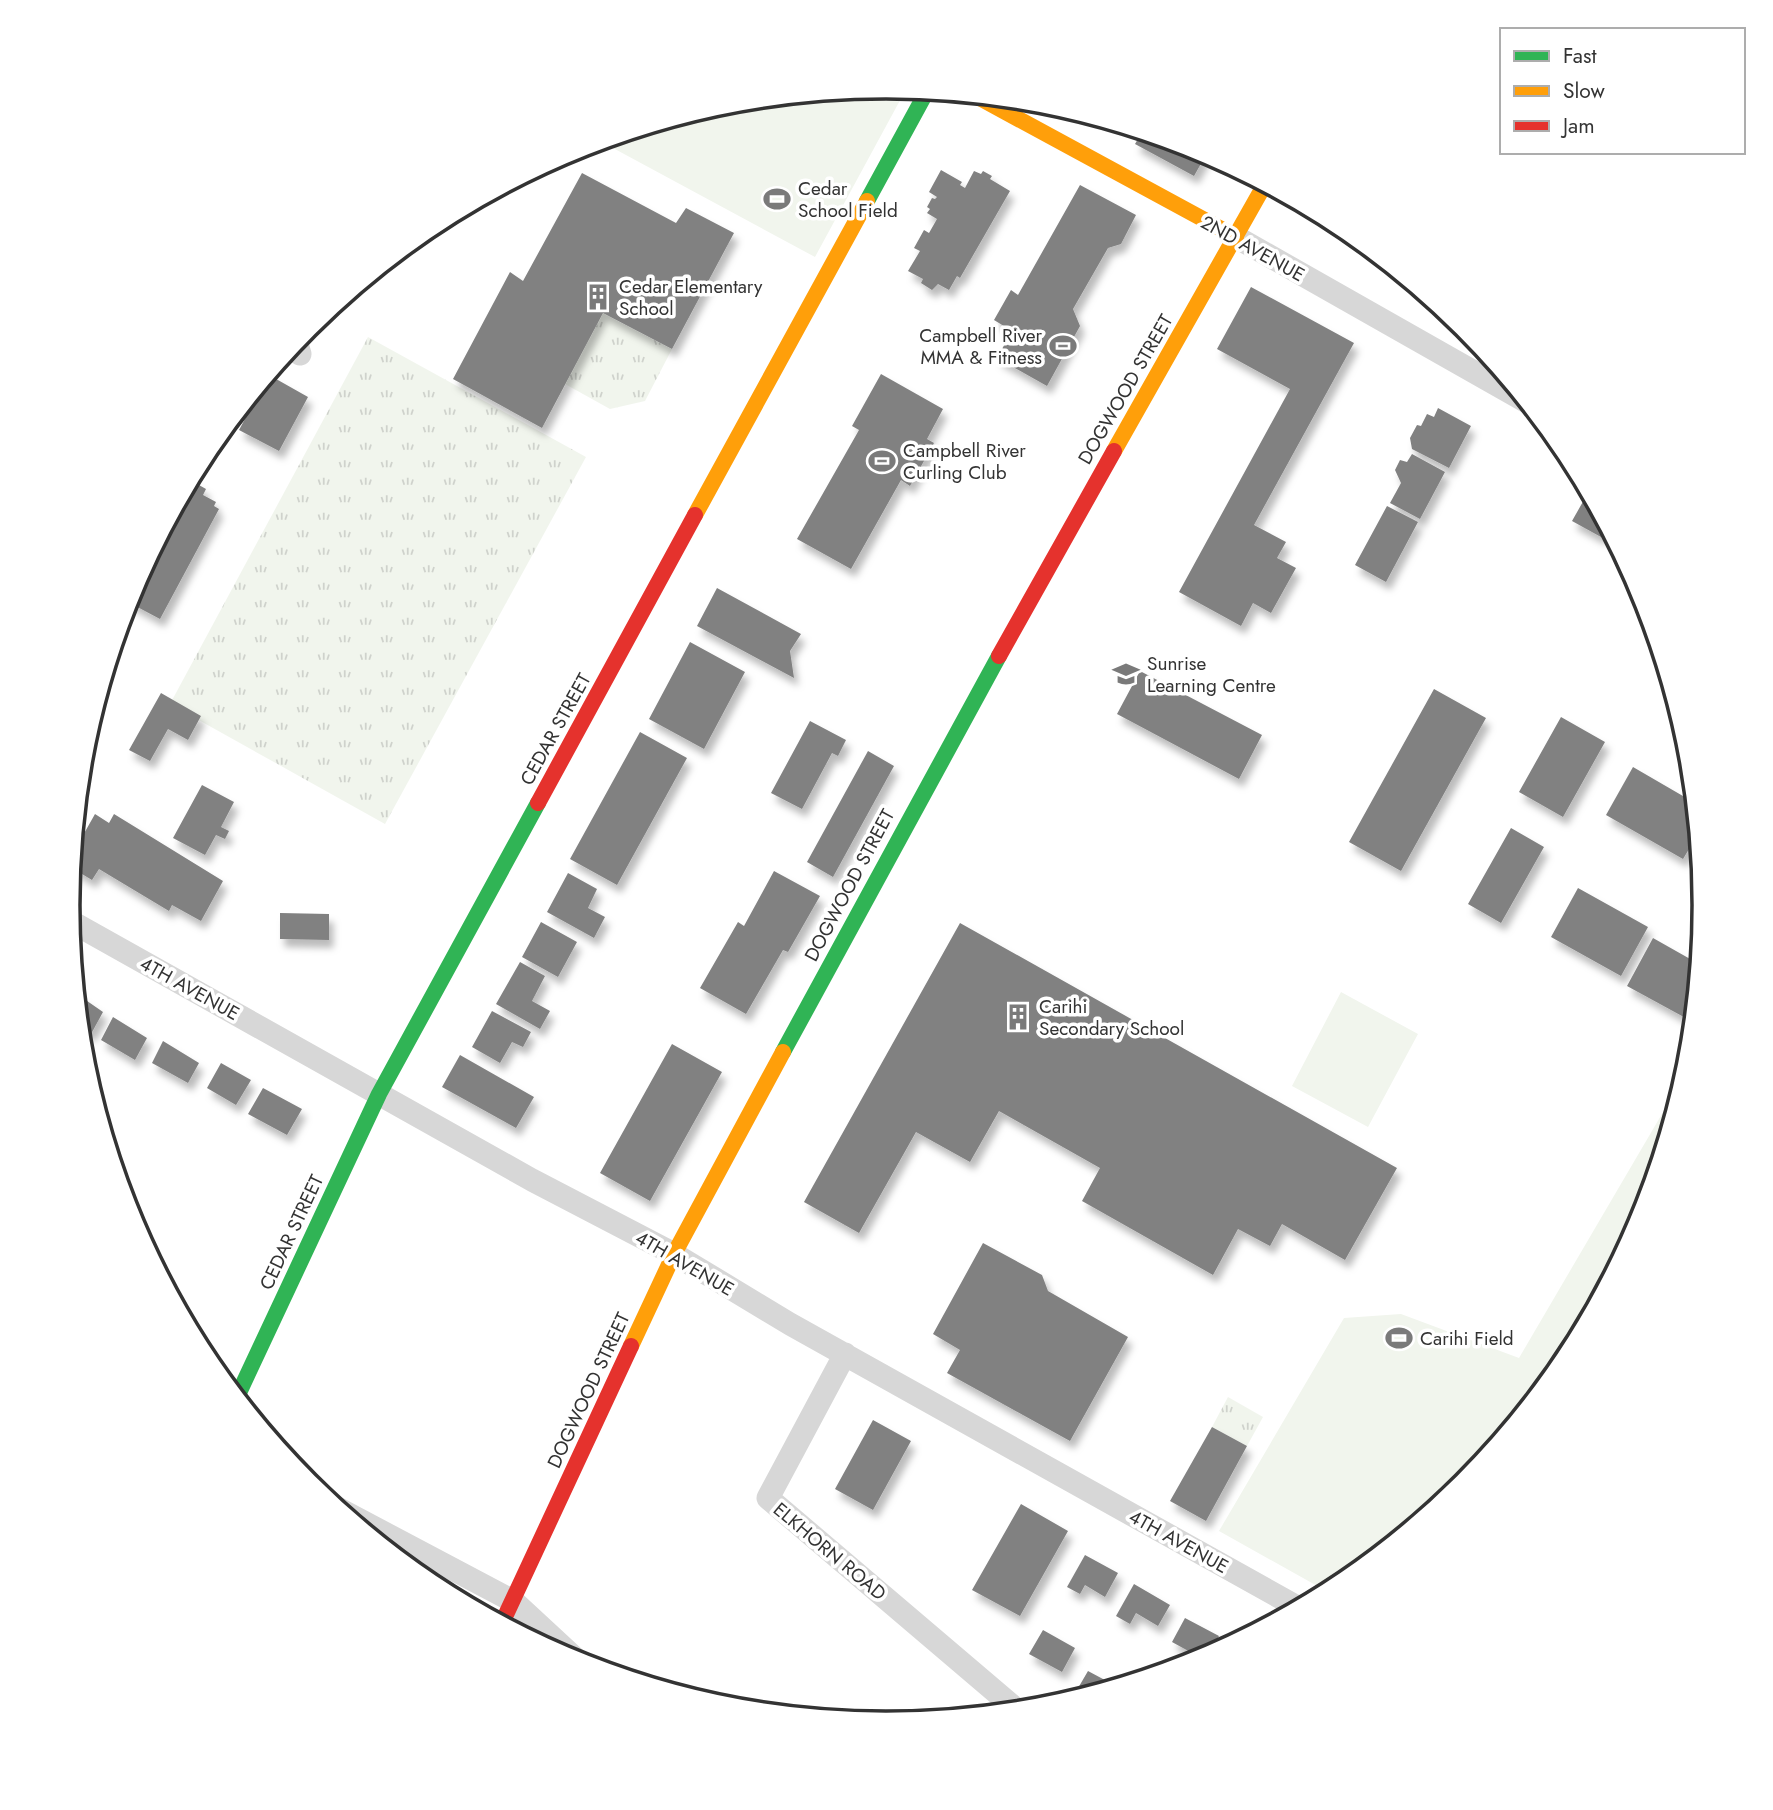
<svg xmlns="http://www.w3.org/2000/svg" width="1773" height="1810" font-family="Jost,sans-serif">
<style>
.green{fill:#f1f5ed}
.park{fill:url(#park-tufts)}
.building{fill:#818181;filter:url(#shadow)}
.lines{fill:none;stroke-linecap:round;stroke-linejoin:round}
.street{stroke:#d7d7d7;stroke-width:23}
.fast{stroke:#30b455;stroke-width:16}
.slow{stroke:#ff9f0a;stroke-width:16}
.jam{stroke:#e5322d;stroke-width:16}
.labels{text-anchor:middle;stroke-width:7;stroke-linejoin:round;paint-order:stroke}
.poi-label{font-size:19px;fill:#333;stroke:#fff;text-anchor:start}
.street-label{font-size:19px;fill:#333;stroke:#fff}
.rim{fill:none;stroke:#333;stroke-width:3.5}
</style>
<defs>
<pattern id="park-tufts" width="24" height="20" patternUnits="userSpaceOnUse" patternTransform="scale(1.75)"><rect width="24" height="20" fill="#f1f5ed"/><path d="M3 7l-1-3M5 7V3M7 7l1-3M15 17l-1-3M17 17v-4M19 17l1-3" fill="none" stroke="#cfd2cc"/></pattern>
<filter id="shadow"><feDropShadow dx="4.5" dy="8" stdDeviation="3.5" flood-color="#0004"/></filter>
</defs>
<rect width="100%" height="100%" fill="#fff"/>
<!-- green -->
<path class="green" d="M 887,87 L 895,88 L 904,93 L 815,257 L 600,141 L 727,102 Z
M 1341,992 L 1418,1034 L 1368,1127 L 1292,1086 Z
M 1666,1107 L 1675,1112 L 1642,1218 L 1567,1360 L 1465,1484 L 1341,1586 L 1328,1592 L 1219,1531 L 1344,1318 L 1401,1314 L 1519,1358 Z"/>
<!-- park -->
<path class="park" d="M 603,313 L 672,349 L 645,401 L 610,409 L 565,384 Z
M 368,337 L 586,457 L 385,824 L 170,704 Z
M 1228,1397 L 1263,1417 L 1247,1446 L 1212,1427 Z"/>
<!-- building -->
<path class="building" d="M 1142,132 L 1207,153 L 1194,176 L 1135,144 Z
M 941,170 L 962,182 L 960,185 L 965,188 L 974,171 L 981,174 L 983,171 L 992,176 L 990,179 L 1010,191 L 960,278 L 957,276 L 949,290 L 938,284 L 932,290 L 921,283 L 923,279 L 908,271 L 920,251 L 914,248 L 924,230 L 929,233 L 937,219 L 927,213 L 930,209 L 927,207 L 932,198 L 935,199 L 937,197 L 929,192 Z
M 582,173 L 676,223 L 686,208 L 734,233 L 672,349 L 603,313 L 542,428 L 453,379 L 510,272 L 523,281 Z
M 1080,185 L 1136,215 L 1121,244 L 1108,248 L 1073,309 L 1080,326 L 1047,386 L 997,358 L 1012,331 L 994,320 L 1011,290 L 1018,295 Z
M 1251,287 L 1354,343 L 1254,525 L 1286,542 L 1277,558 L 1296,568 L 1271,613 L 1253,603 L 1241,626 L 1179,592 L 1290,389 L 1217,349 Z
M 881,374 L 943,409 L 927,439 L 934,443 L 910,486 L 901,480 L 851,569 L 797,539 L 859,430 L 852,426 Z
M 269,375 L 308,397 L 279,451 L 239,430 Z
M 1438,408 L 1471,426 L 1449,468 L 1412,449 L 1410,438 L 1417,425 L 1421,426 L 1427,414 L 1434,417 Z
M 1412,454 L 1445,472 L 1420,519 L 1390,503 L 1401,483 L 1395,470 L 1400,460 L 1407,462 Z
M 190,480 L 206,489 L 203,495 L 216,502 L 214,506 L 219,509 L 160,619 L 128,602 L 131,592 Z
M 1589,491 L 1607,526 L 1601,537 L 1572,521 Z
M 1387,506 L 1418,522 L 1386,582 L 1355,565 Z
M 717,588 L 801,634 L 790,651 L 794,678 L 697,626 Z
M 690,642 L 745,672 L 704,749 L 649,719 Z
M 1140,671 L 1262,735 L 1239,779 L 1117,714 Z
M 1434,689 L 1486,718 L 1401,871 L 1349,842 Z
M 161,693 L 201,716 L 188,740 L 168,729 L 150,761 L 129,750 Z
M 1561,717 L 1605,742 L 1563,817 L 1519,792 Z
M 810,721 L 846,740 L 838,756 L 832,753 L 802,809 L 771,793 Z
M 640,732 L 687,758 L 617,885 L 570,859 Z
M 868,751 L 894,766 L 833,877 L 807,862 Z
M 1633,767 L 1695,803 L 1698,834 L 1683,859 L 1606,815 Z
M 202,785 L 234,802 L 221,827 L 229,831 L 225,839 L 216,835 L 205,855 L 173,838 Z
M 95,814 L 109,823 L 114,814 L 223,881 L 201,921 L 172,905 L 169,911 L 99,869 L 92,880 L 72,868 L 73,853 Z
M 1511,828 L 1544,847 L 1501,923 L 1468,904 Z
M 774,871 L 820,896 L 788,952 L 783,950 L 746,1014 L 700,988 L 738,922 L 744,926 Z
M 568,873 L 597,889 L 588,908 L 605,917 L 594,938 L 547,912 Z
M 1578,888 L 1648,927 L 1621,976 L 1551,937 Z
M 280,913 L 329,914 L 329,940 L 280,939 Z
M 541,922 L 577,942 L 558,977 L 522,957 Z
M 960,923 L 1397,1168 L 1345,1260 L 1282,1224 L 1270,1246 L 1238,1229 L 1213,1275 L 1082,1201 L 1100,1168 L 999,1111 L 970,1162 L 916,1132 L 859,1233 L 804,1202 Z
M 1653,938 L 1699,964 L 1693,1022 L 1627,986 Z
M 520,962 L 545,976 L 532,1001 L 550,1011 L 540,1029 L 496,1004 Z
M 77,994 L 103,1012 L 91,1034 L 80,1028 Z
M 492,1011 L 531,1032 L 523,1047 L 512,1042 L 500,1063 L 472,1047 Z
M 113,1017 L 147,1038 L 135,1060 L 101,1040 Z
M 163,1041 L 199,1063 L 188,1083 L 152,1063 Z
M 672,1044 L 722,1072 L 650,1201 L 600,1173 Z
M 460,1055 L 534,1097 L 516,1128 L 442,1087 Z
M 221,1063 L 251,1080 L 236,1105 L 207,1088 Z
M 263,1088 L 302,1109 L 287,1135 L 248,1114 Z
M 983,1243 L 1042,1275 L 1048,1291 L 1128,1337 L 1070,1441 L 947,1373 L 960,1350 L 933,1334 Z
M 873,1420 L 911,1441 L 873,1510 L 835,1489 Z
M 1212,1427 L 1247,1446 L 1206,1521 L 1170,1501 Z
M 1021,1504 L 1068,1531 L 1020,1616 L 972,1590 Z
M 1085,1555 L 1118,1573 L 1105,1597 L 1085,1585 L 1080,1594 L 1067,1587 Z
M 1134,1584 L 1170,1605 L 1158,1626 L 1136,1613 L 1130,1624 L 1116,1616 Z
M 1185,1618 L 1219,1636 L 1208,1657 L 1203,1659 L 1172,1642 Z
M 1043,1630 L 1075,1648 L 1062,1672 L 1029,1654 Z
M 1088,1671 L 1116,1686 L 1079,1698 L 1074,1695 Z"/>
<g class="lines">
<!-- street -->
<path class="street" d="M 1236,237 L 1527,402
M 296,341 L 300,354
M 70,921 L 532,1180 L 674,1254 L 790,1324 L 1299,1608
M 845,1354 L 768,1498 L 1017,1710
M 337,1508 L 513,1601 L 580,1663"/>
<!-- fast -->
<path class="fast" d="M 867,201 L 927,91
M 783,1052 L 999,656
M 237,1397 L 379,1094 L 538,803"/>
<!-- slow -->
<path class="slow" d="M 976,96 L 1236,237
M 1114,451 L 1265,184
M 695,515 L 867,201
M 631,1346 L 674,1254 L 783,1052"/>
<!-- jam -->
<path class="jam" d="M 999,656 L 1114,451
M 538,803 L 695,515
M 502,1623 L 631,1346"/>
</g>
<!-- icons -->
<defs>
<g id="stadium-bare" transform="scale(2.1)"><path d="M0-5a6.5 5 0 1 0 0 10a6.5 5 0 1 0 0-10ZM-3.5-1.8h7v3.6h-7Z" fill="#7a7a7a" stroke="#fff" stroke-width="2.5" paint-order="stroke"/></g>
<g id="building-bare" transform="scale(2.1)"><path d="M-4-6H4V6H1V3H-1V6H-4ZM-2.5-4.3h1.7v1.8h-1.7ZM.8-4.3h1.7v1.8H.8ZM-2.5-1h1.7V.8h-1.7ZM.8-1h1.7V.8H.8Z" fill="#7a7a7a" stroke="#fff" stroke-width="2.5" paint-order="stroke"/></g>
<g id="school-bare" transform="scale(2.1)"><path d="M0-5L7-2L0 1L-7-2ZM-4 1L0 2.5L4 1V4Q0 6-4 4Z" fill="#7a7a7a" stroke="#fff" stroke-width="2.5" paint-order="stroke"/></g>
</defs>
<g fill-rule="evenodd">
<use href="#stadium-bare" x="777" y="199"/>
<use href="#building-bare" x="598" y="297"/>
<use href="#stadium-bare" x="1063" y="346"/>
<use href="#stadium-bare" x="882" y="461"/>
<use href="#school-bare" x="1126" y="674"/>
<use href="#building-bare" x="1018" y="1017"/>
<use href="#stadium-bare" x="1399" y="1338"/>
</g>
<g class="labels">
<!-- poi labels -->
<g class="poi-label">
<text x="798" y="195">Cedar<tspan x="798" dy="22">School Field</tspan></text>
<text x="619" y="293">Cedar Elementary<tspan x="619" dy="22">School</tspan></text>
<text x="1042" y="342" text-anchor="end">Campbell River<tspan x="1042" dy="22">MMA &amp; Fitness</tspan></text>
<text x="903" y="457">Campbell River<tspan x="903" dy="22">Curling Club</tspan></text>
<text x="1147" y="670">Sunrise<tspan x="1147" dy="22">Learning Centre</tspan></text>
<text x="1039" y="1013">Carihi<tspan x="1039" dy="22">Secondary School</tspan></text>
<text x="1420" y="1345">Carihi Field</text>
</g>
<!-- street labels -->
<g class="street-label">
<text transform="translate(1253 248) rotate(29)" y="7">2ND AVENUE</text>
<text transform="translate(1125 389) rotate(-60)" y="7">DOGWOOD STREET</text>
<text transform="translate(555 729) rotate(-61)" y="7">CEDAR STREET</text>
<text transform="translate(849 885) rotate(-62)" y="7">DOGWOOD STREET</text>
<text transform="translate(190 988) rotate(29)" y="7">4TH AVENUE</text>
<text transform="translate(291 1232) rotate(-65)" y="7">CEDAR STREET</text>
<text transform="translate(685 1263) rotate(30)" y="7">4TH AVENUE</text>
<text transform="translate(588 1390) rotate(-65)" y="7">DOGWOOD STREET</text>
<text transform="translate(1179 1541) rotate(29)" y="7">4TH AVENUE</text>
<text transform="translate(830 1551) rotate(40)" y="7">ELKHORN ROAD</text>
</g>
</g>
<!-- crop -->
<path d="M0 0H1773V1810H0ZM80 905a806 806 0 1 1 1612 0a806 806 0 1 1-1612 0Z" fill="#fff" fill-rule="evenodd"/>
<path class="rim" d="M80 905a806 806 0 1 1 1612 0a806 806 0 1 1-1612 0Z"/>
<!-- legend -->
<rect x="1500" y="28" width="245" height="126" fill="#ffffff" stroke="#adadad" stroke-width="2"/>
<rect x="1514" y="51" width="35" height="10" fill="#30b455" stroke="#adadad" stroke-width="2"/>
<text x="1563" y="63" font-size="21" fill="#333333">Fast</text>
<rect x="1514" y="86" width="35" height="10" fill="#ff9f0a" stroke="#adadad" stroke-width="2"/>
<text x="1563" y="98" font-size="21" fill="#333333">Slow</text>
<rect x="1514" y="121" width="35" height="10" fill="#e5322d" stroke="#adadad" stroke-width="2"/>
<text x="1563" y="133" font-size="21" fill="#333333">Jam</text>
</svg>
